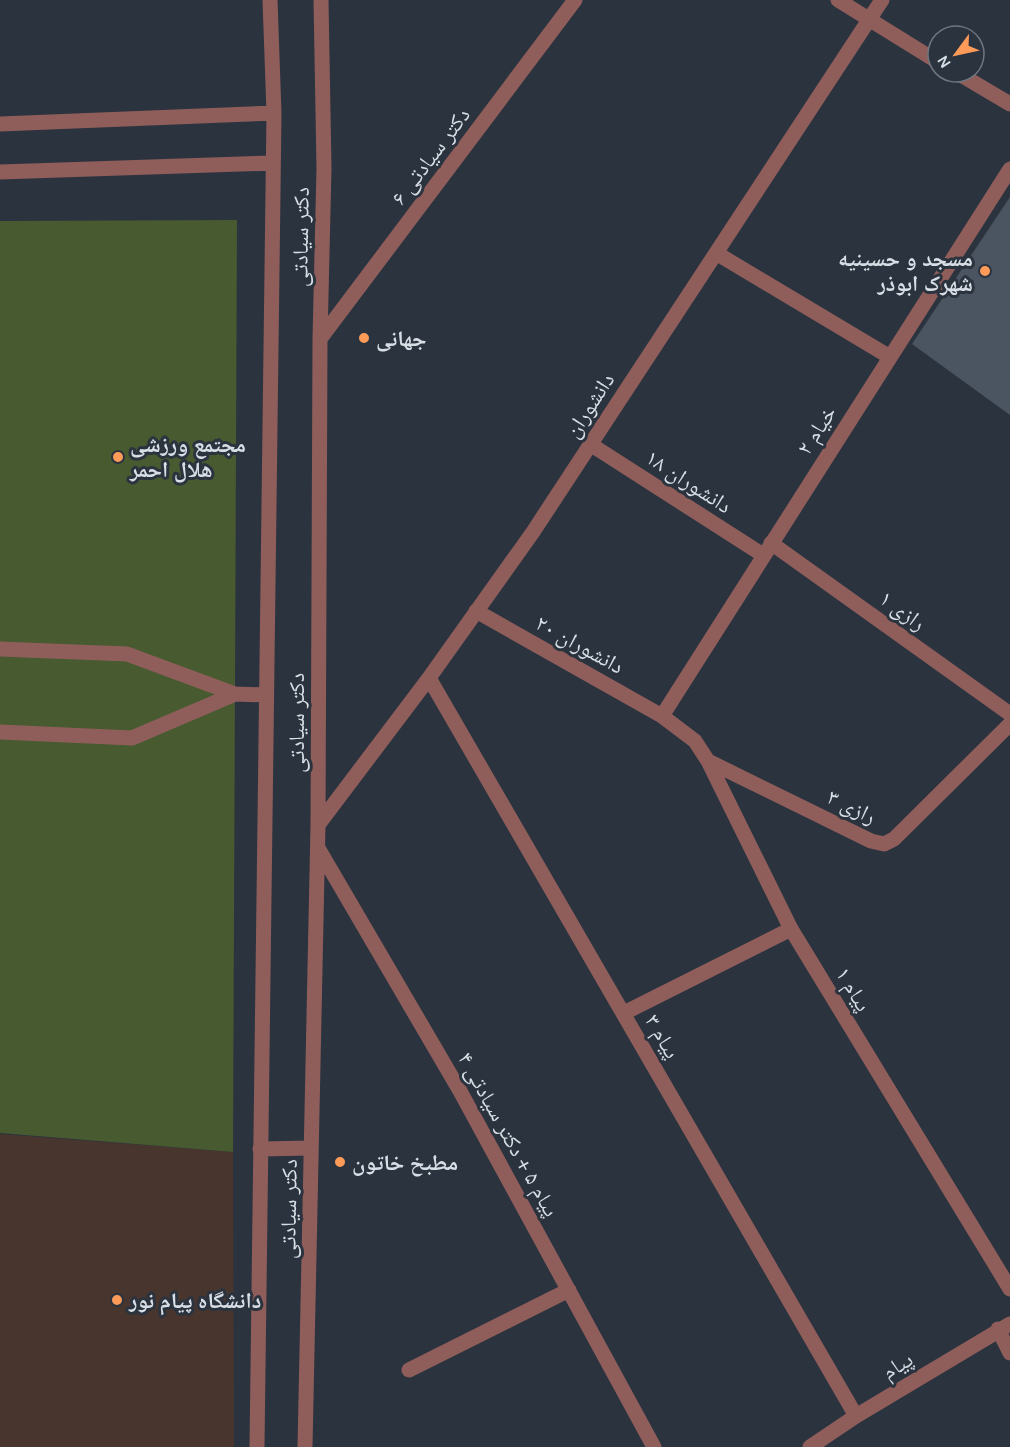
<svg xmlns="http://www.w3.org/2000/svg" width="1010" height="1447" font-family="Karla,'Noto Naskh Arabic',sans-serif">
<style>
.education{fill:#48362e}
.green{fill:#475a30}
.building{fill:#4b5461}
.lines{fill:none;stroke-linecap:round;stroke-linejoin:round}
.minor{stroke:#8f5e5b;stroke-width:15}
.poi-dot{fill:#fe9b59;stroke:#2b333f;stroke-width:2}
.labels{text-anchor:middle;stroke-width:6;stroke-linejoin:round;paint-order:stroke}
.street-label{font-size:22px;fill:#d8dee5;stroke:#2b333f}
.poi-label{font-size:22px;font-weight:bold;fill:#d8dee5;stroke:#2b333f;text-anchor:start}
</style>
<rect width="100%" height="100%" fill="#2b333f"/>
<!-- education -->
<path class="education" d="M 0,1134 L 233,1152 L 234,1447 L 0,1447 Z"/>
<!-- green -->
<path class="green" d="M 237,220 L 233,1152 L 0,1133 L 0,221 Z"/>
<!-- building -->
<path class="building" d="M 1010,197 L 1010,415 L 912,344 Z"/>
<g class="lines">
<!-- minor -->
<path class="minor" d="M 838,0 L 938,62
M 956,72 L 1010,104
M 0,124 L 274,113
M 0,172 L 273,163
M 716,253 L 890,357
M 320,339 L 575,0
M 590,444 L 763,555
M 771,543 L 1010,714
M 476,611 L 662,716 L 695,741 L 708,761 L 791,929 L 1010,1289
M 0,649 L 127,654 L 235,694 L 266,695
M 429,678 L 856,1416
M 662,716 L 1010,169
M 0,732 L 132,738 L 235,694
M 708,761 L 871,841 L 884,844 L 894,839 L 1010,724
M 318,825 L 429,678 L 533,532 L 882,0
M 318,848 L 460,1091 L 654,1447
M 624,1013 L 791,929
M 260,1149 L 311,1148
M 998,1329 L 1010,1353
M 409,1370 L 569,1290
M 257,1447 L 274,113 L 270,0
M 305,1447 L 318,825 L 320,339 L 324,168 L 321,0
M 810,1447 L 856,1416 L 1010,1324"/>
</g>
<!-- markers -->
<g class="poi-dot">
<circle cx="985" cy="271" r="6"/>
<circle cx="364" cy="338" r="6"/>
<circle cx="118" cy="457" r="6"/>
<circle cx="340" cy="1162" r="6"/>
<circle cx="117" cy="1300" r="6"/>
</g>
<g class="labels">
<!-- street labels -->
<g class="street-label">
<text transform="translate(430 156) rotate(-53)" y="8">دکتر سیادتی ۶</text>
<text transform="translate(300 237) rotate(-89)" y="8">دکتر سیادتی</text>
<text transform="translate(589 405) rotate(-57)" y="8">دانشوران</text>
<text transform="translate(816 430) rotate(-57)" y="8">خیام ۲</text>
<text transform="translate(689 481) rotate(33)" y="8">دانشوران ۱۸</text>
<text transform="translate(903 610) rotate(36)" y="8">رازی ۱</text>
<text transform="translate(580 644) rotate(29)" y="8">دانشوران ۲۰</text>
<text transform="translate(296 723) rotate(-90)" y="8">دکتر سیادتی</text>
<text transform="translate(852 806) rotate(26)" y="8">رازی ۳</text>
<text transform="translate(854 989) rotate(59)" y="8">پیام ۱</text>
<text transform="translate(663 1036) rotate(60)" y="8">پیام ۳</text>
<text transform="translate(509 1134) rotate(61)" y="8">پیام ۵ + دکتر سیادتی ۴</text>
<text transform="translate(288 1209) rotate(-89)" y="8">دکتر سیادتی</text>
<text transform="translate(897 1365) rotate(-32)" y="8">پیام</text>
</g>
<!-- poi labels -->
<g class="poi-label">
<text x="973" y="266" text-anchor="end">مسجد و حسینیه<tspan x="973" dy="25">شهرک ابوذر</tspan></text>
<text x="376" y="346">جهانی</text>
<text x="130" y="452">مجتمع ورزشی<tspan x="130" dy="25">هلال احمر</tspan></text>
<text x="352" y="1170">مطبخ خاتون</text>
<text x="129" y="1308">دانشگاه پیام نور</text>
</g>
</g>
<!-- north arrow -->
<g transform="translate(956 54) rotate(237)"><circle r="28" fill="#2b333f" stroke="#707781" stroke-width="1.5"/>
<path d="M0-4.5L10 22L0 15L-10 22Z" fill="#fe9b59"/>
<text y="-9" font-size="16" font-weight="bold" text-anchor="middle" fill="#d8dee5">N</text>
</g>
</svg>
